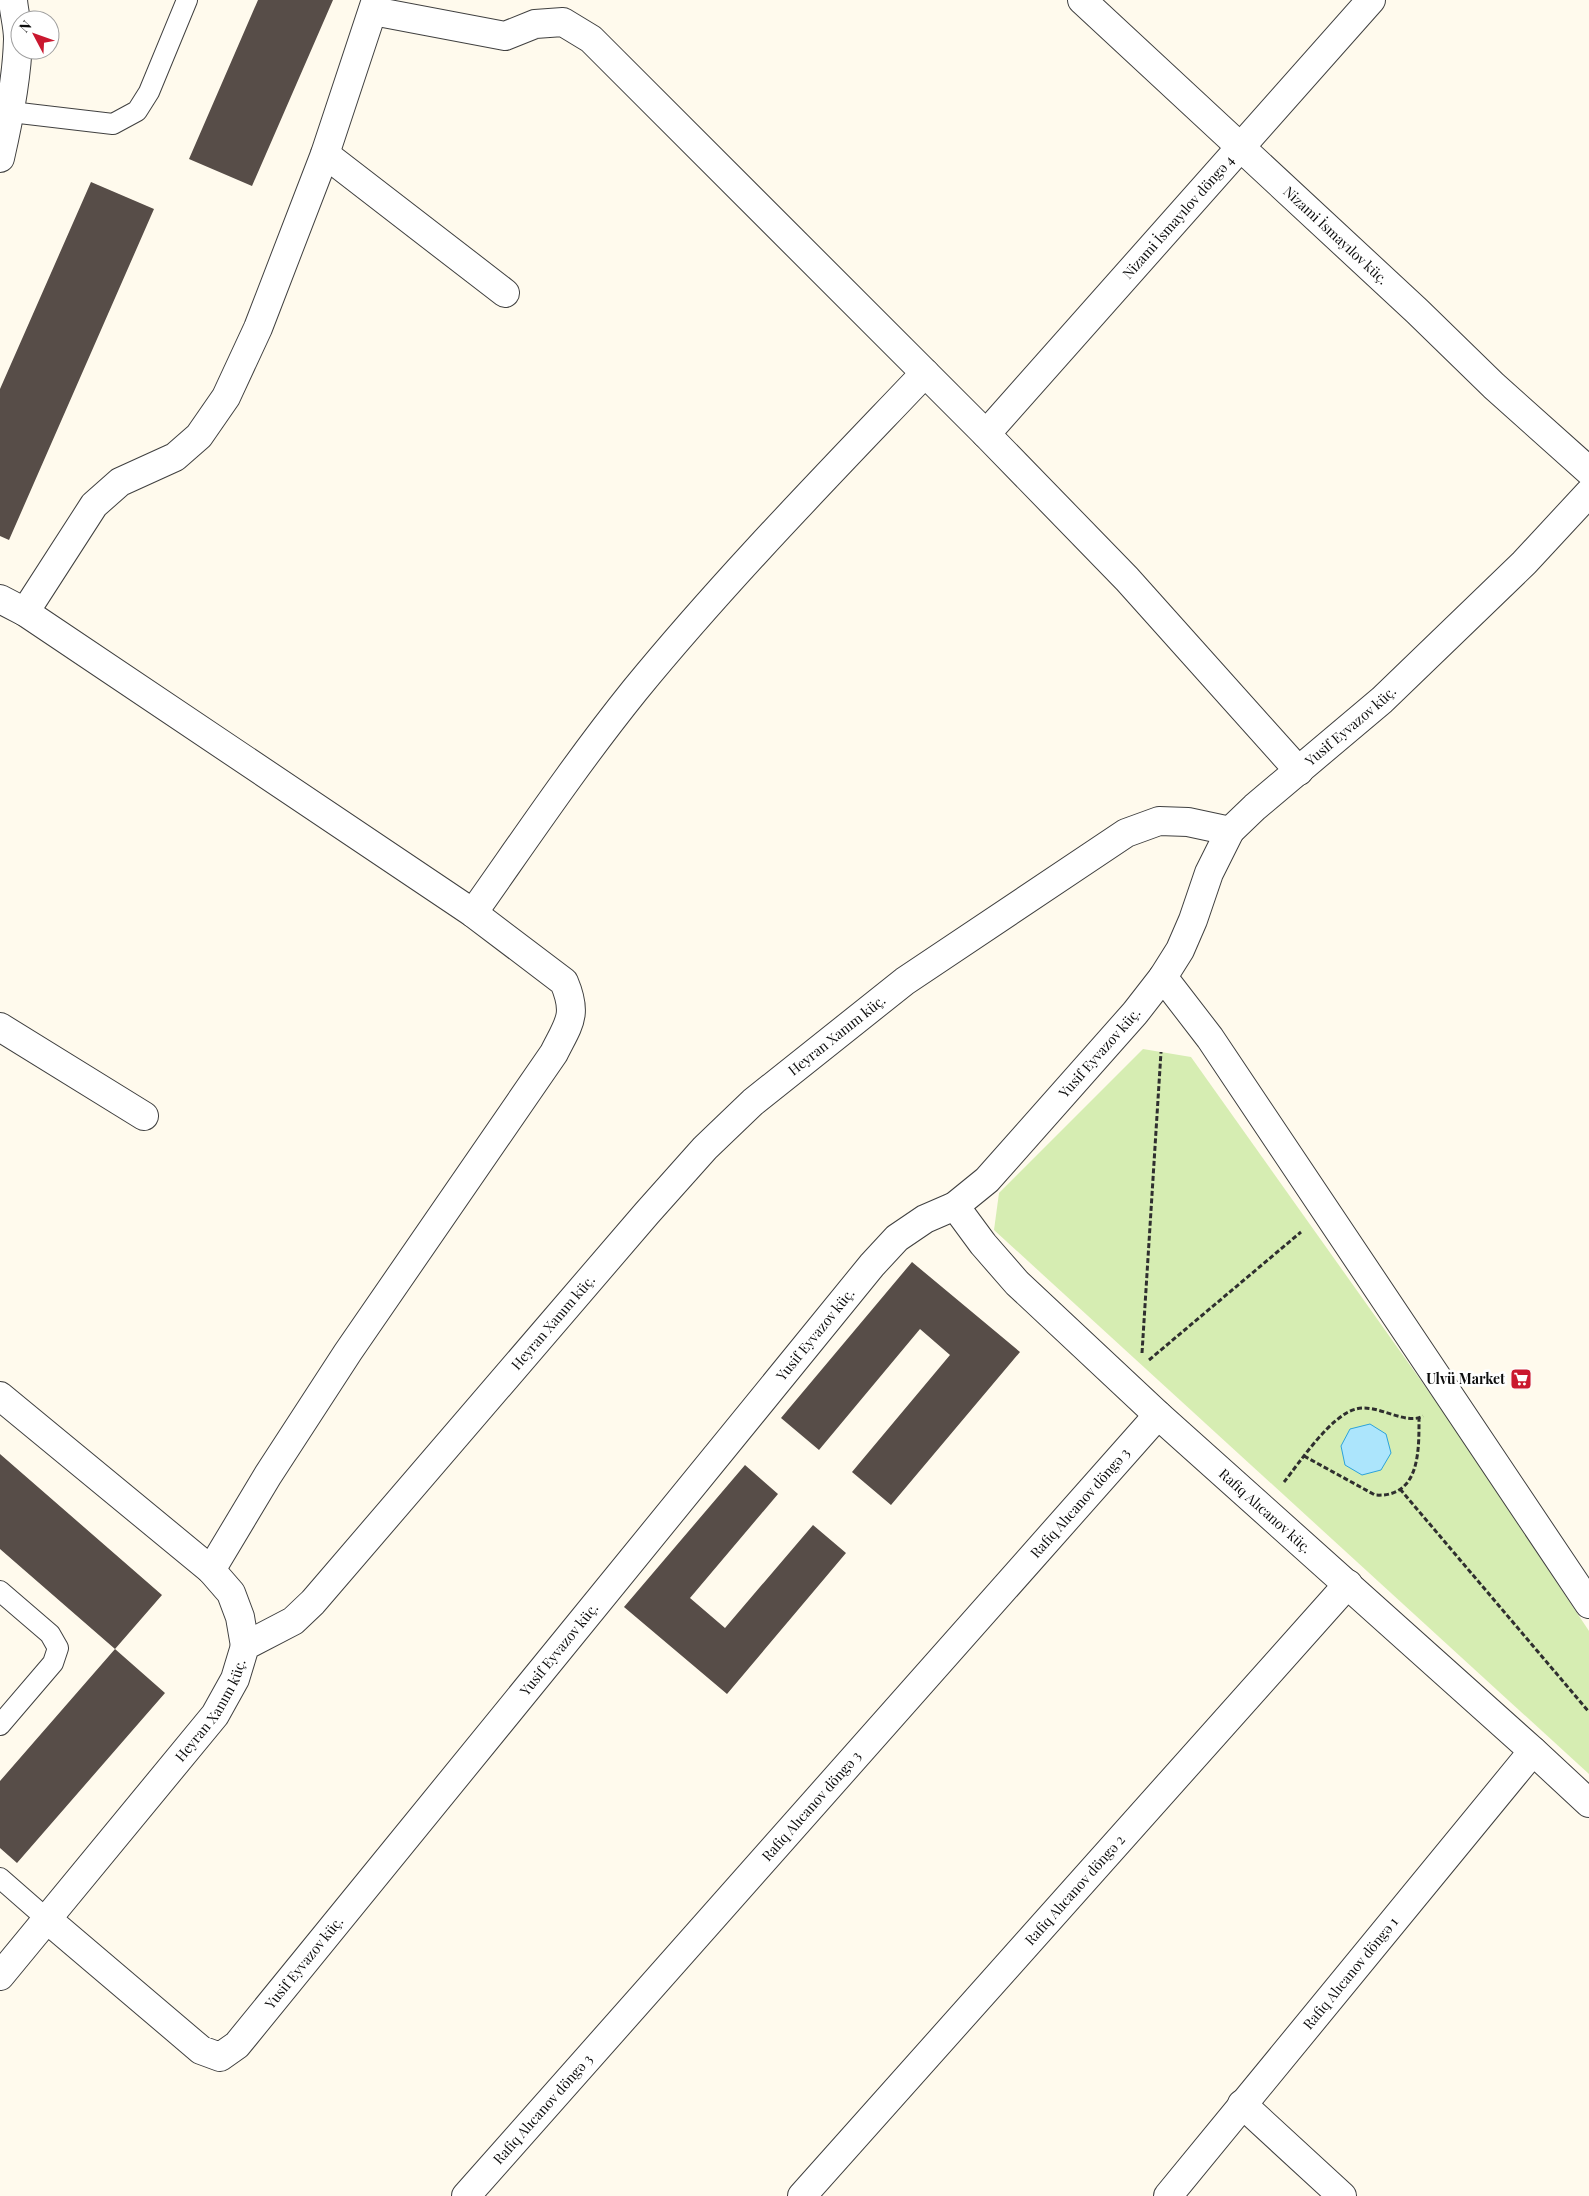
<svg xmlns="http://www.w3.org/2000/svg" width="1589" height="2196" font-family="'Playfair Display',serif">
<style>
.green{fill:#d6edb2}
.water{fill:#ace5fc;stroke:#2ca3da}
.building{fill:#574d48}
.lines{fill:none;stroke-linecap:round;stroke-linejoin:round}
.service-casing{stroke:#404040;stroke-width:22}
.minor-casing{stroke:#404040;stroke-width:30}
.path{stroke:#2f2f2f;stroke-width:3;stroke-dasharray:5 2.5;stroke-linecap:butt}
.service{stroke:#fff;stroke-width:20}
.minor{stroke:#fff;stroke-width:28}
.labels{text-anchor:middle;stroke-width:5;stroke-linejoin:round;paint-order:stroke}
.street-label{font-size:14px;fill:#0d0d0d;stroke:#fff}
.poi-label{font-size:14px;font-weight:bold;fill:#0d0d0d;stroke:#fff;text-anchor:end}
</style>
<rect width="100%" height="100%" fill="#fffaed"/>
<!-- green -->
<path class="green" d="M 1143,1049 L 1191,1057 L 1439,1406 L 1589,1631 L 1589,1774 L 994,1230 L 999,1193 Z"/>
<!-- water -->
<path class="water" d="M 1370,1424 L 1386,1434 L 1391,1453 L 1381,1470 L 1362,1475 L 1345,1465 L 1341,1446 L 1350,1429 Z"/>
<!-- building -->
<path class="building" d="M 258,0 L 333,0 L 252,186 L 189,159 Z
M 91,182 L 154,209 L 9,540 L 0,536 L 0,389 Z
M 912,1262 L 1020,1352 L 891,1505 L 852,1472 L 950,1355 L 920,1329 L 819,1450 L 781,1418 Z
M 0,1454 L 162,1595 L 115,1649 L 0,1549 Z
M 745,1465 L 778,1494 L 690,1598 L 725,1628 L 813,1525 L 846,1553 L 727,1694 L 624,1607 Z
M 115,1649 L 165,1693 L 17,1863 L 0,1848 L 0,1781 Z"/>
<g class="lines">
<!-- service casing -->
<g class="service-casing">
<path id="service" d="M 11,112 L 113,124 L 137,111 L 149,92 L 187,0
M 0,1591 L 50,1634 L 58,1648 L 53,1663 L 0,1725
M 0,1878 L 48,1920"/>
</g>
<!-- minor casing -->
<g class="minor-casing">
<g id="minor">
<path id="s1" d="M 1082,0 L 1417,311 L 1494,386 L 1589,471"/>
<path d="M 373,11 L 505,36 L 535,24 L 563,22 L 591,39 L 986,434 L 1127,579 L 1299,771"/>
<path d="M 325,154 L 505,293"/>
<path d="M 0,158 C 9,119 17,79 18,39 C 18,26 14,13 13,0"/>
<path id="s2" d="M 986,434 L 1371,0"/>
<path d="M 0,599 L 25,612 L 473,913 L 564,982 C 578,1015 569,1023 554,1053 L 348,1352 L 268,1475 L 211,1570"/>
<path d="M 25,612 L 94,505 L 120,482 L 175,457 L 199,436 L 226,397 L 258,328 L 325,154 L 376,0"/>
<path d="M 473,913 C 526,838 577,762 635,690 C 726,579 826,477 925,373"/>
<path d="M 1163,977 L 1210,1038 L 1589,1604"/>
<path d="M 0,1027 L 144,1116"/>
<path id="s3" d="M 955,1206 L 983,1244 L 1017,1283 L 1158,1415 L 1533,1751 L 1589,1803"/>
<path d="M 0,1396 L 211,1570 L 231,1593 L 240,1617 L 245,1646"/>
<path id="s4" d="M 48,1920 L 201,2050 L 220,2057 L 237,2045 L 872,1265 L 897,1238 L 925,1219 L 955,1206 L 987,1180 L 1135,1013 L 1163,977 L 1180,950 L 1193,920 L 1209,873 L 1230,831 L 1255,807 L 1382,700 L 1524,563 L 1589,493"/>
<path id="s5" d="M 0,1976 L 215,1715 L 235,1679 L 245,1646 L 293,1621 L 313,1602 L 647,1213 L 705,1148 L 753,1102 L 905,981 L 1126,833 L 1159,821 L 1188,822 L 1230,831"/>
<path d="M 1242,2104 L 1342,2196"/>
<path id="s6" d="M 466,2196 L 1158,1415"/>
<path id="s7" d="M 802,2196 L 1348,1584"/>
<path id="s8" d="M 1168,2196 L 1533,1751"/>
</g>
</g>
<!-- path -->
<path class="path" d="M 1142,1353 L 1161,1052
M 1149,1360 L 1301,1232
M 1304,1456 L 1375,1495 C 1420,1498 1419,1451 1419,1418
M 1284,1482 C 1300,1462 1331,1415 1356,1409 C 1377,1403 1406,1426 1423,1416
M 1400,1489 L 1589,1712"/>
<!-- service -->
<use href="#service" class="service"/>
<!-- minor -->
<use href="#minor" class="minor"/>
</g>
<!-- icons -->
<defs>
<g id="supermarket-square" transform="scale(1.125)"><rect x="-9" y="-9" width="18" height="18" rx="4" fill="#ca182f" stroke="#fff"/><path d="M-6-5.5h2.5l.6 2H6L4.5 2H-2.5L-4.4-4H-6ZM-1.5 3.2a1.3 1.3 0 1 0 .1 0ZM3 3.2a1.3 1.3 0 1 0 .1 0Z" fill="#fff"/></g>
</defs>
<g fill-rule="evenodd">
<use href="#supermarket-square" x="1521" y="1379"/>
</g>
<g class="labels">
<!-- street labels -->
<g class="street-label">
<text dy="5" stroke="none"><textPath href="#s2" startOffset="290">Nizami İsmayılov döngə 4</textPath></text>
<text dy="5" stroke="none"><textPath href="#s1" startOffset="346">Nizami İsmayılov küç.</textPath></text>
<text dy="5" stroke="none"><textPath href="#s4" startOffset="1982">Yusif Eyvazov küç.</textPath></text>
<text dy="5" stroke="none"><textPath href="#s5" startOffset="1269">Heyran Xanım küç.</textPath></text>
<text dy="5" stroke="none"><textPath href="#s4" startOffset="1562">Yusif Eyvazov küç.</textPath></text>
<text dy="5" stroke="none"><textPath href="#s5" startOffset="864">Heyran Xanım küç.</textPath></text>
<text dy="5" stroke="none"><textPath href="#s4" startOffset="1158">Yusif Eyvazov küç.</textPath></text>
<text dy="5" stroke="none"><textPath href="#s6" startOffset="926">Rafiq Alıcanov döngə 3</textPath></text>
<text dy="5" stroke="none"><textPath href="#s3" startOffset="436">Rafiq Alıcanov küç.</textPath></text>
<text dy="5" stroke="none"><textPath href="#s4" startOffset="752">Yusif Eyvazov küç.</textPath></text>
<text dy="5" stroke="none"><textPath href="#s5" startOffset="340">Heyran Xanım küç.</textPath></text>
<text dy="5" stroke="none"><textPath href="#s6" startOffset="521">Rafiq Alıcanov döngə 3</textPath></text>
<text dy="5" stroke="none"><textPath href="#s7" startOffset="410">Rafiq Alıcanov döngə 2</textPath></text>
<text dy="5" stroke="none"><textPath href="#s4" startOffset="348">Yusif Eyvazov küç.</textPath></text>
<text dy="5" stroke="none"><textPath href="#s8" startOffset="288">Rafiq Alıcanov döngə 1</textPath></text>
<text dy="5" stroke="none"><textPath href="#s6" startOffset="116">Rafiq Alıcanov döngə 3</textPath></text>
</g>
<!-- poi labels -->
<g class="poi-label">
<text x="1505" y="1384">Ulvü Market</text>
</g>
</g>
<!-- north arrow -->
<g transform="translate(35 35) rotate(311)"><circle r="24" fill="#ffffff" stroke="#9e9e9e"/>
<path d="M0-4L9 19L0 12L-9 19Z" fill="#ca182f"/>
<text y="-8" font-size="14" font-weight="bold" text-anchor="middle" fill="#0d0d0d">N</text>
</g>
</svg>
